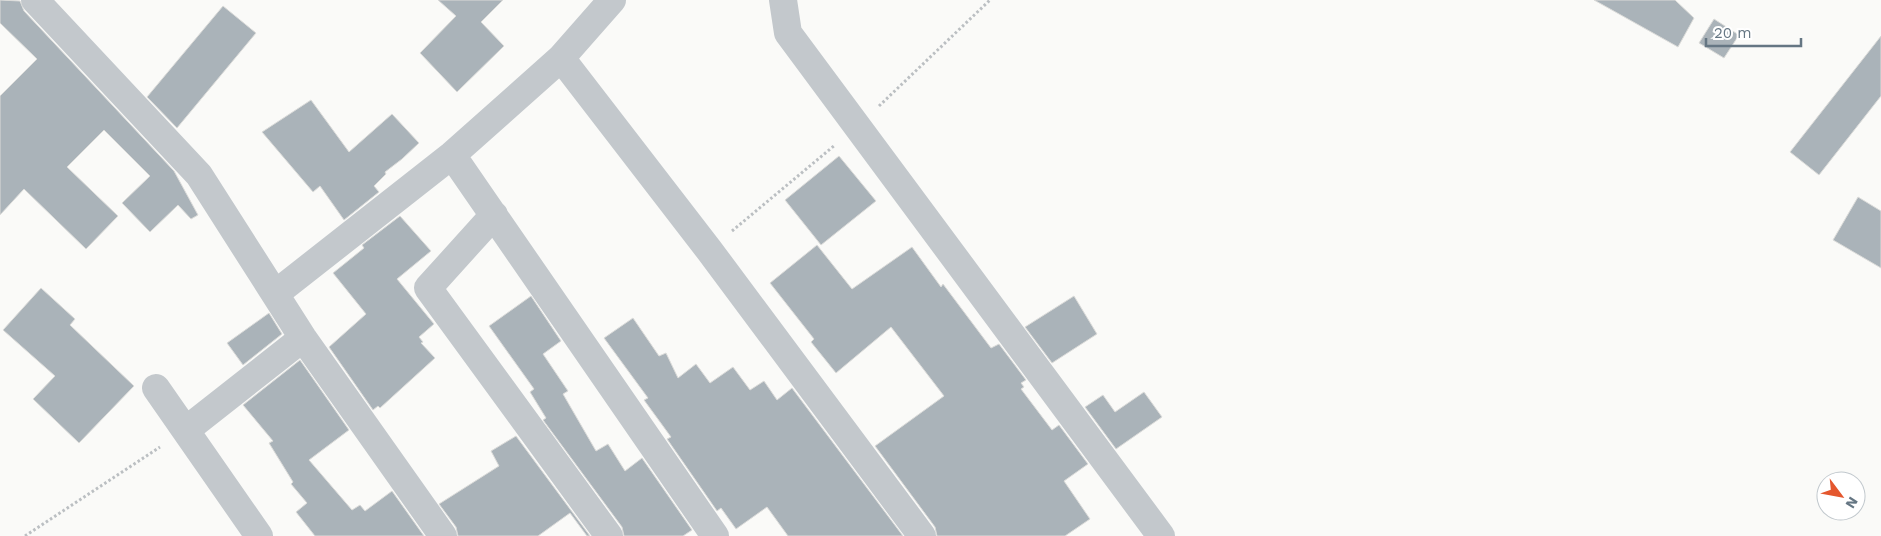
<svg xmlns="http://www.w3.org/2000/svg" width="1881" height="536" font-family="'Work Sans',sans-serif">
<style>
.building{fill:#aab3b9;stroke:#dcdcda}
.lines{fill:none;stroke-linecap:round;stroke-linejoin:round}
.path{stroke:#bbbfc2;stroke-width:3;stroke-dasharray:2.5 2.5;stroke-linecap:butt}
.minor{stroke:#c3c8cc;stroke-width:28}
</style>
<rect width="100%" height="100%" fill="#fafaf8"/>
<!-- building -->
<path class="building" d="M 0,0 L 20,1 L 24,11 L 174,171 L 198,215 L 191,219 L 178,205 L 150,232 L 122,203 L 150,176 L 104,130 L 67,167 L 118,216 L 86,249 L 24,189 L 0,215 L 0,96 L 37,59 L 0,23 Z
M 438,0 L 503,0 L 481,22 L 504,46 L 457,92 L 420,53 L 456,16 Z
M 1594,0 L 1675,0 L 1694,18 L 1678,47 Z
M 223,6 L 256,33 L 177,128 L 147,97 Z
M 1714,19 L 1739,35 L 1724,58 L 1699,43 Z
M 1881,36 L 1881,96 L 1819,175 L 1790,152 Z
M 311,100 L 349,152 L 392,114 L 419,143 L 402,159 L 385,172 L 386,174 L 374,186 L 379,192 L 344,220 L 320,186 L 313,192 L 262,132 Z
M 839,156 L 876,201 L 821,245 L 785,200 Z
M 1858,197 L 1881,211 L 1881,268 L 1833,240 Z
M 400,216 L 431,251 L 397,279 L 434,324 L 419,337 L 423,342 L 421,343 L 435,358 L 380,408 L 378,406 L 373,410 L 329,347 L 366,314 L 333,273 L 364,248 L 362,245 Z
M 817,245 L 852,289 L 912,247 L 941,287 L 943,284 L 991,348 L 999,344 L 1026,380 L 1021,383 L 1024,387 L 1021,389 L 1052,430 L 1059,425 L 1088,464 L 1064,481 L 1090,519 L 1065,536 L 937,536 L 935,527 L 875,446 L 944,396 L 891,327 L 836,373 L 811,342 L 814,339 L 770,283 Z
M 41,288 L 75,319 L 70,325 L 134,386 L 79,443 L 33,399 L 55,376 L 3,330 Z
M 531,296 L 561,341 L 543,354 L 568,391 L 563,394 L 596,451 L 608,444 L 625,471 L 642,458 L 692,530 L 683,536 L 624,536 L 622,527 L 543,420 L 546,418 L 530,392 L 534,389 L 489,326 Z
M 1074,296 L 1097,334 L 1052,363 L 1025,327 Z
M 269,313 L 282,334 L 243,365 L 227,343 Z
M 633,318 L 659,356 L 666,353 L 678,378 L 696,364 L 710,383 L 733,367 L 750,390 L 764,381 L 777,400 L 792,388 L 903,536 L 788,536 L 767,507 L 736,529 L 721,508 L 717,511 L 667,439 L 671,437 L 644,400 L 648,398 L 604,338 Z
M 300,360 L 349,430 L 309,460 L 352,510 L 360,505 L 365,511 L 392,491 L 424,536 L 315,536 L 296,512 L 307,503 L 291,484 L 293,482 L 269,443 L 273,441 L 243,405 Z
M 1144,392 L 1162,417 L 1116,449 L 1085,407 L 1103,395 L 1115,412 Z
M 516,436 L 590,536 L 587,536 L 570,513 L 538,536 L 458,536 L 456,527 L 439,504 L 499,466 L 491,451 Z"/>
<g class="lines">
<!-- path -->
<path class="path" d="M 879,106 L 990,0
M 732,231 L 835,145
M 25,536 L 160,447"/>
<!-- minor -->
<path class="minor" d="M 35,0 L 199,175 L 303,338 L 443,536
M 783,0 L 788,33 L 1161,536
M 561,58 L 709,250 L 922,536
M 452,155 L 715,536
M 494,215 L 428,288 L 609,536
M 275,294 L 452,155 L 561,58 L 612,0
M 156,388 L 259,536
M 186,430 L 303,338"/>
</g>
<!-- north arrow -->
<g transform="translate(1841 496) rotate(122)"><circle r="24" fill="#ffffff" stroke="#c1c8cd"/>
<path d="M0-4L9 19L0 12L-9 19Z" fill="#e4572e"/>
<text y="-8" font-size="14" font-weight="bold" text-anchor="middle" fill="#657683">N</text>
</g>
<!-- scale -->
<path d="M1706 38v8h95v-8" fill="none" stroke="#657683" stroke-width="2.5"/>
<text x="1714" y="38" font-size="15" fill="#657683" stroke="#ffffff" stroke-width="4" paint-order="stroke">20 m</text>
</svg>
